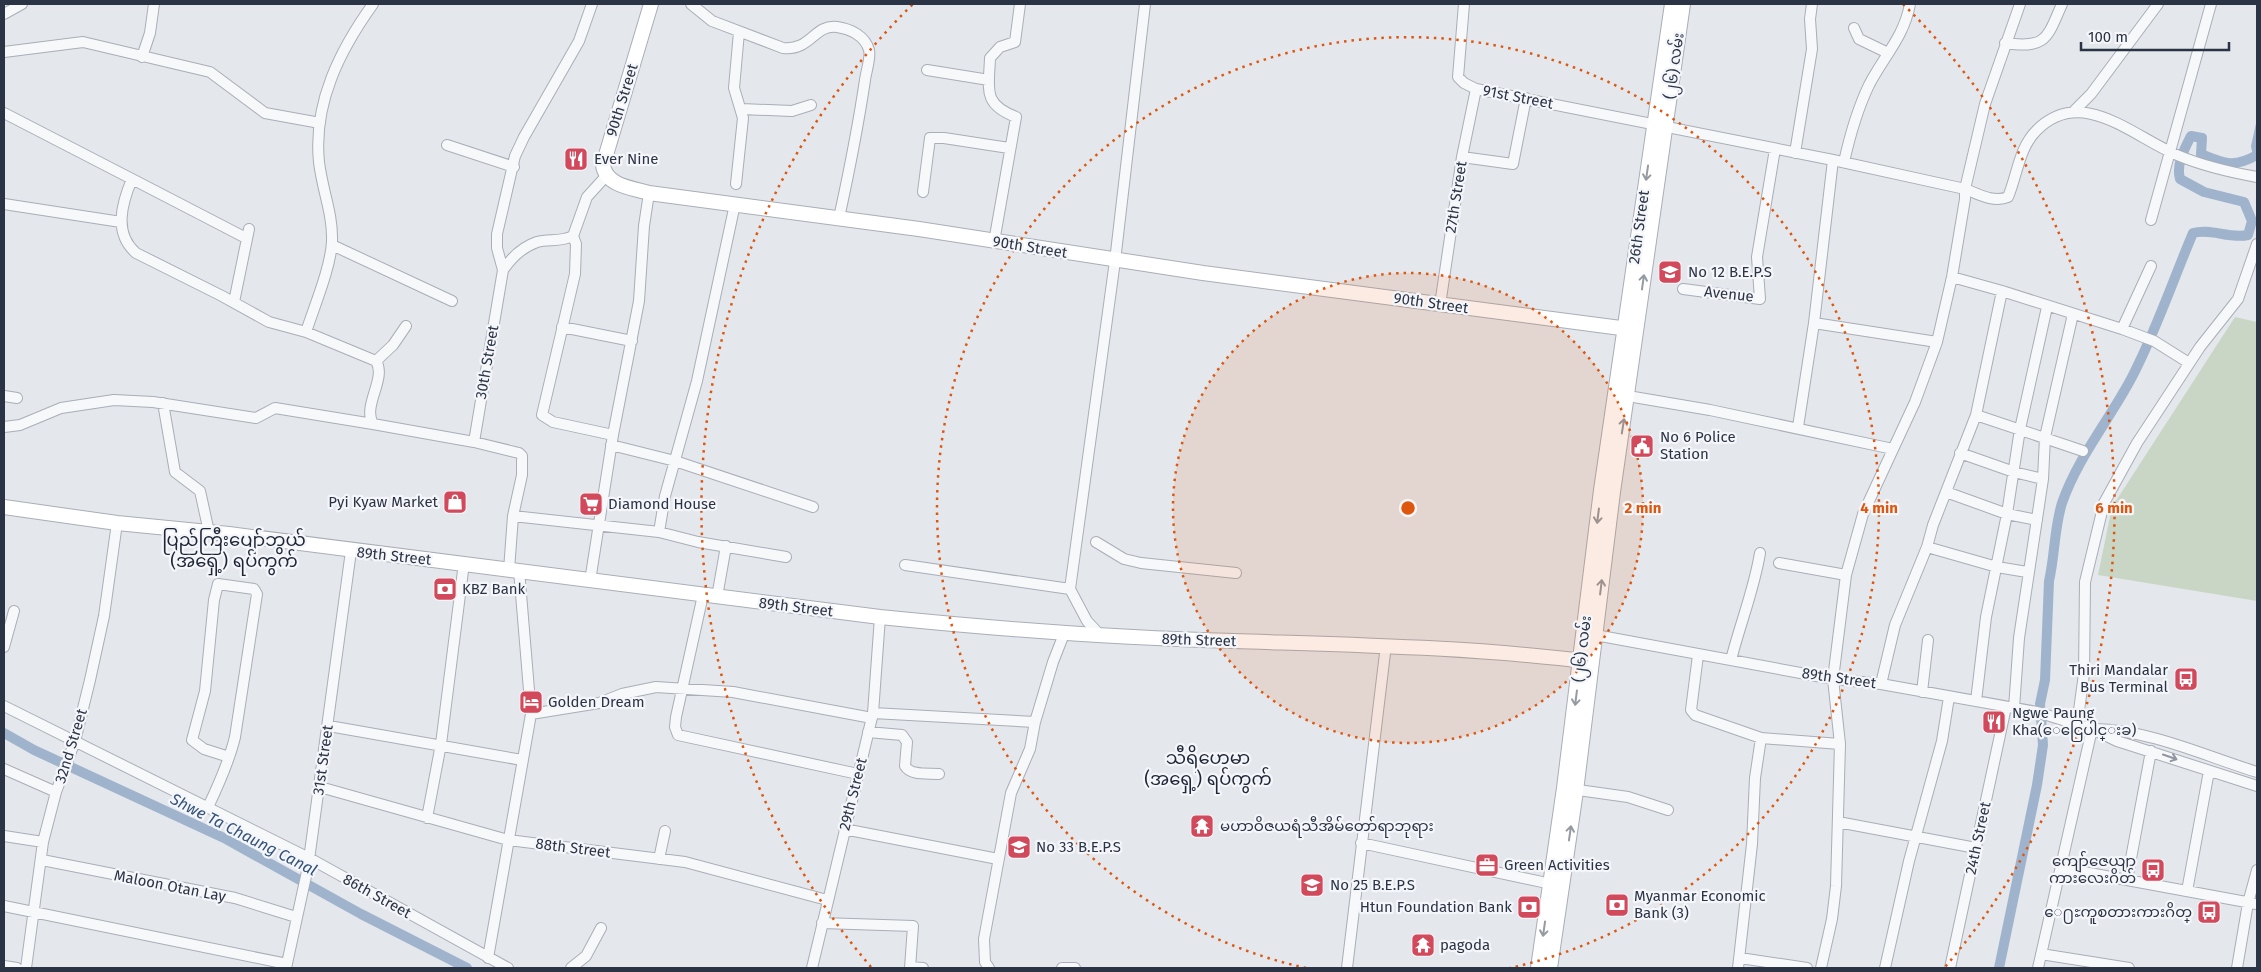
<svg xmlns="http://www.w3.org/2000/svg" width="2261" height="972" font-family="'Fira Sans','Noto Sans Myanmar',sans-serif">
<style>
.green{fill:#c9d6c5}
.water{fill:#9fb4cc}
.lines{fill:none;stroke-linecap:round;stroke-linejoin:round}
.canal{stroke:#9fb4cc;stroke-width:10}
.street-casing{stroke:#a9aeb7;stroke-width:12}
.secondary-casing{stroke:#a9aeb7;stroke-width:16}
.street{stroke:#f7f8fa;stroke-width:10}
.secondary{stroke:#fff;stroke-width:14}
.oneway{stroke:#959aa2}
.oneway2{stroke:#9196a0}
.ring{fill:none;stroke:#df570f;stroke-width:2.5;stroke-dasharray:2.5 5}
.labels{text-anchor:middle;stroke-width:4.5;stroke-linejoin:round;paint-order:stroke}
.street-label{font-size:15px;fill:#2b3445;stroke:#f4f6f9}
.poi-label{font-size:15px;fill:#2b3445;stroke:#f4f6f9;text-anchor:start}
.water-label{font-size:16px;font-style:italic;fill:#34527a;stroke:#f4f6f9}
.quarter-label{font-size:18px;fill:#1d2536;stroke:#f4f6f9}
.centre{fill:#df570f;stroke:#f4f6f9;stroke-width:2.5}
.ring-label{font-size:15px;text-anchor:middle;font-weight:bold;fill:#df570f;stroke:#f4f6f9;stroke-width:4.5;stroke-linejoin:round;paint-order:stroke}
</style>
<rect width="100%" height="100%" fill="#e4e7ec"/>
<!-- green -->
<path class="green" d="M 2235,317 L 2257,322 L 2257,601 L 2098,575 L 2112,507 Z"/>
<!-- water -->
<path class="water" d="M 2257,119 L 2257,158 L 2253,156 L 2251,146 Z"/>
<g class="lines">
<!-- canal -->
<path class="canal" d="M 4,733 L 34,750 L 224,838 L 361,914 L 467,968
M 1999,968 L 2037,785 L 2043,745 L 2040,704 L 2045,680 L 2049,581 C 2055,555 2054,529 2062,503 C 2078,457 2110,419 2132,377 C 2156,331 2173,280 2193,233 C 2211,228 2229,239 2248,235 L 2252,221 L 2244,202 L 2204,192 L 2180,179 C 2176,164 2184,150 2191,136 L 2202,138 L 2201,154 C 2225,164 2234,168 2257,155"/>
<!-- street casing -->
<g class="street-casing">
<path id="street" d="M 691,4 L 712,21 L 783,48 C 811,51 814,24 837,27 C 851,29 865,36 869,50 C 871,57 866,72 865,80 C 858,127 849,172 839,218
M 1464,4 L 1458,77 L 1464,83 L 1476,89 L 1833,160 L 1965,189 L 1965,199 L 1952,277 L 1937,342 L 1915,402 L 1863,514 L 1846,575 L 1833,679 L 1840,744 L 1836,886 L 1832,919 L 1821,968
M 2020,4 L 1985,104 L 1965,189 C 1978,194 1994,203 2008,197 C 2017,176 2019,148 2036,131 C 2081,85 2132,136 2177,155 C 2203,166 2229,172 2257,177
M 4,14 L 22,4
M 1854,28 L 1859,39 L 1888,53
M 2005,43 C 2047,49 2047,38 2062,4
M 4,52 L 83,42 L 210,72 L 265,113 L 320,123
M 142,57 L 150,33 L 154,4
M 927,70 L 989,80
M 742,109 L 792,111 L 811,105
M 2075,110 L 2091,94 L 2158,4
M 4,113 L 132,179 C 122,203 113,233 136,253 L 222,296 L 269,322 L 306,332 L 376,361 C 387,379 362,405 373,424 L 474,442
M 447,145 L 514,167
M 1795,153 L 1812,49 L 1810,19 L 1812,4
M 1462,157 L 1513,164 L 1526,98
M 1844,162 C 1850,135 1857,110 1869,85 C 1884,56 1904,37 1910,4
M 132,179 L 246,238
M 736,184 L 743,118 L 734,88 L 739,32
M 923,192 L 930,138 L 944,138 L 1009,148
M 4,204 L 121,222
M 2151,220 L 2211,4
M 573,236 L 576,244 L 575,274 L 542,415 L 553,422 L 613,435
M 994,242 L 1016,117 C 982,104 989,89 990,58 L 1000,47 L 1015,42 L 1020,4
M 332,245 L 452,301
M 503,270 L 497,248 L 497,234 L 515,156 L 524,137 L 579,41 L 592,4
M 1952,277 L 2002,291 L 2122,329 L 2154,341 L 2189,363
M 1683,289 L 1760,299 L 1757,257 L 1775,149
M 234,302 L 249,229
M 1440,305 L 1462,157 L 1476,89
M 1814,323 L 1937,342
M 562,327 L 632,341
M 2122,329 L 2151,266
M 306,332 C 314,307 331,267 332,241 C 333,214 322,189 319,162 C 313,103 340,50 373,4
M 376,361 L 393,345 L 406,326
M 1622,395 L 1710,410 L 1893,449
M 4,396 L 17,398
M 163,403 L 175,472 L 200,491 L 209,532
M 1976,415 L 2083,451
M 4,427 L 20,425 L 61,408 L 114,400 L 153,402 L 256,418 L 275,408 L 373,424
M 1798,427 L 1814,323 L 1833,160
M 611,445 L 675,461 L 813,507
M 1960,453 L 2014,472 L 2043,479
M 1946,492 L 2007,514 L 2037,520
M 513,516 L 659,532 L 665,496 L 697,381 L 735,204
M 659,532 L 698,542 L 786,557
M 1096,542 L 1124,559 L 1141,563 L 1236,573
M 1927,547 L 1997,567 L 2027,572
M 1779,563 L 1846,575
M 905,565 L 1070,589
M 509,570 L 513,516 L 522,475 L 522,456 L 519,453 L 474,442 L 503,270 C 512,257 522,247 537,242 C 549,239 561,242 573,236 L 587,197 L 607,175
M 590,581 L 613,435 L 639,301 L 644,226 L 649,193
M 703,595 L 676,717 L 675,727 L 678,735 L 858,774
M 717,597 L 726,546
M 1590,634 L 1833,679 L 1881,684 L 2037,712 L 2092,729 L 2117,741 L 2257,786
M 1100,635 L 1087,621 L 1070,589 L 1115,261 L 1145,4
M 4,647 L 14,611
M 1698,655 L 1691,710 L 1695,715 L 1761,738 L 1840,744
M 1731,660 C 1740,624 1754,590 1760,553
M 1881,684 L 1895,625 L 1927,547 L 1933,525 L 1976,415 L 2002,291
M 1922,692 L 1928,640
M 1976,701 L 1986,617 L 2007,514 L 2020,429 L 2047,307
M 4,706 L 309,858 L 508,968
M 2014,708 L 2019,638 L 2043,479 L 2045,437 L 2073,314
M 873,713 L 1035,722
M 531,714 L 599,703 L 622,694 L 656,687 L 733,692 L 872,718
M 2077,725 L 2084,674 L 2085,582 L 2104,503 L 2137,443 L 2200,347 L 2238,299 L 2257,244
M 329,726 L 522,760
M 2095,729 C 2150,730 2205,756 2257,772
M 868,732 L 902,735 L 907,742 L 905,766 C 911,776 928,773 939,774
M 4,769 L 56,792
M 320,787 L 508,840 L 685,862 L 827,900
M 1571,789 L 1628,797 L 1668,810
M 208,807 C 219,784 229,762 235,737 L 257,594 L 254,589 L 218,584 L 214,600 L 205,691 L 192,740 L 204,749 L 229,757
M 427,818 L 441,744 L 464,563
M 1838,822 L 1976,848
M 844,829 L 998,859
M 4,836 L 43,842
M 1361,843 L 1556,885
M 659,859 L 665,831
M 42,860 L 235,898 L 296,917
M 2062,868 L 2257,904
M 2127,880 L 2151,751
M 2187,891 L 2209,771
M 4,906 L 287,964
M 822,923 L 913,926 L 910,968
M 2041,954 L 2129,968
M 488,958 L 531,714 L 519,570
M 1740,958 L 1807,968
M 4,966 L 17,968
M 910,967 L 923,968
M 26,968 L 43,842 L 56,792 L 75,741 L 90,680 L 104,616 L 117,523
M 286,968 L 308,867 L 351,551
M 571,968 L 586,956 L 601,928
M 812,968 L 873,713 L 880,617
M 989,968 L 985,962 L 984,939 L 1011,793 L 1030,749 L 1035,722 L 1053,662 L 1064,634
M 1062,968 L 1075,968
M 1347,968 L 1386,645
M 1738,968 L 1752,844 L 1755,778 L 1761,738
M 1885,968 L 1909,861 L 1942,741 L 1949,697
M 1950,968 L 2006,707
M 2038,968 L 2092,729
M 2237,968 L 2248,903 L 2257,870"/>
</g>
<!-- secondary casing -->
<g class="secondary-casing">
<path id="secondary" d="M 651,4 L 603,165 C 606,186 632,188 649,193 L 919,229 L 1203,273 L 1636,330
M 4,507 L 117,523 L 229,534 L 880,617 C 998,629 1116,638 1234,641 C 1354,645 1473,647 1592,662
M 1538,968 L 1564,788 L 1601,490 L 1672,4
M 1550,968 L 1576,791 L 1613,492 L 1683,4"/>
</g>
<!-- street -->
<use href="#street" class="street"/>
<!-- secondary -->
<use href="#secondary" class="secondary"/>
</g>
<!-- one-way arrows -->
<defs><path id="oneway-shaft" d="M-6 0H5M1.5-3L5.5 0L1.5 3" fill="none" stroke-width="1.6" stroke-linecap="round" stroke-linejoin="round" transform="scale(1.25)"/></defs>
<g class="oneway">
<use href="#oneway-shaft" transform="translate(1647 173) rotate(98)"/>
<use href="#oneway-shaft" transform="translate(1643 282) rotate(-82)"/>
<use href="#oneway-shaft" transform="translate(1623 426) rotate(-81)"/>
<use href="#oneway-shaft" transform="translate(1598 516) rotate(97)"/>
<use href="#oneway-shaft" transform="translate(1601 587) rotate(-83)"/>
<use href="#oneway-shaft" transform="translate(1576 698) rotate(97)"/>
<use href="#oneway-shaft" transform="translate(1570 833) rotate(-82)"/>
<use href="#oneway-shaft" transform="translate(1544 929) rotate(98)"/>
</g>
<use class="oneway2" href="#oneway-shaft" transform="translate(2170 757) rotate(19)"/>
<!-- distance rings -->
<circle cx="1408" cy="508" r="235" fill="#df570f" fill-opacity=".12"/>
<g class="ring">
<circle cx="1408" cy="508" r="235"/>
<path d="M1306 968A471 471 0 1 1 1510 968"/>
<path d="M871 967A706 706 0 0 1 913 4M1903 4A706 706 0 0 1 1945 967"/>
</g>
<!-- icons -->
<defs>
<g id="restaurant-square" transform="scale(1.25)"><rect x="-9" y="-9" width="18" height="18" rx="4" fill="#d1495b" stroke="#f4f6f9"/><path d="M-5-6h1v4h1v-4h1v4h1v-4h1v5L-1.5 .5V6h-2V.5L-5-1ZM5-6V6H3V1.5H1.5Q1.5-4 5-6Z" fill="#fff"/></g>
<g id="school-square" transform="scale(1.25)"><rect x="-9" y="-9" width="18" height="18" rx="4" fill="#d1495b" stroke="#f4f6f9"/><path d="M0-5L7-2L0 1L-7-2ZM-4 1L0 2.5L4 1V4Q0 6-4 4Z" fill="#fff"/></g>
<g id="civic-square" transform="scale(1.25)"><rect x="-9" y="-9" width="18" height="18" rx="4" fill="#d1495b" stroke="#f4f6f9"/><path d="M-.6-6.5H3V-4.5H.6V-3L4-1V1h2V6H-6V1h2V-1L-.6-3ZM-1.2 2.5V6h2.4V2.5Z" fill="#fff"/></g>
<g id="shop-square" transform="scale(1.25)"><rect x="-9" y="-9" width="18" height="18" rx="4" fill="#d1495b" stroke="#f4f6f9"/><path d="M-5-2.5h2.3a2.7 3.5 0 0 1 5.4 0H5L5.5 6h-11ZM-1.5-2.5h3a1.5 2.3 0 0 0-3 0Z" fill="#fff"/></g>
<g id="supermarket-square" transform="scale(1.25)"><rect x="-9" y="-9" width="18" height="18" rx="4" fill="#d1495b" stroke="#f4f6f9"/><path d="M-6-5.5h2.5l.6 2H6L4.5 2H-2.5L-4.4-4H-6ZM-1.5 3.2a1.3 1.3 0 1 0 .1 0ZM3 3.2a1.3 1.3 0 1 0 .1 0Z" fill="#fff"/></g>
<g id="bank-square" transform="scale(1.25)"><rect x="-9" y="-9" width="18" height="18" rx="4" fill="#d1495b" stroke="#f4f6f9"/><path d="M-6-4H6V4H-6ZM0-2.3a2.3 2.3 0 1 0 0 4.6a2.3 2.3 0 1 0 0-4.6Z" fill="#fff"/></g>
<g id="bus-square" transform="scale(1.25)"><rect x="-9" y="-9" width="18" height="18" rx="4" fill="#d1495b" stroke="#f4f6f9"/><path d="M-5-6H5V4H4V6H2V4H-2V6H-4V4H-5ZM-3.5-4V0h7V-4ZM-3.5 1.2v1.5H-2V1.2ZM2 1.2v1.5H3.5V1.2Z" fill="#fff"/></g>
<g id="hotel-square" transform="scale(1.25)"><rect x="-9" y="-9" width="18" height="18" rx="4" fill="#d1495b" stroke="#f4f6f9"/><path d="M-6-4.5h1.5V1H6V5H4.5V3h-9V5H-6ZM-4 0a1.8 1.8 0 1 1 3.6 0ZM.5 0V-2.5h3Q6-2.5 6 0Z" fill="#fff"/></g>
<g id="temple-square" transform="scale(1.25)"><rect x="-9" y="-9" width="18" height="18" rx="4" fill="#d1495b" stroke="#f4f6f9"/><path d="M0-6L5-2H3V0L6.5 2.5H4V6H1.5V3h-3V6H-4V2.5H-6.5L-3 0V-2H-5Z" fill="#fff"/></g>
<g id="office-square" transform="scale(1.25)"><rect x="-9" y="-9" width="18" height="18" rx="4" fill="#d1495b" stroke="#f4f6f9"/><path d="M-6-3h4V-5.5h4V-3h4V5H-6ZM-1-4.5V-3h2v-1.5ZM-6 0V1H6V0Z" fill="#fff"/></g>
</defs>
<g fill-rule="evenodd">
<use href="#restaurant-square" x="576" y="159"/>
<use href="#school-square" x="1670" y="272"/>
<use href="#civic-square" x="1642" y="446"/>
<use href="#shop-square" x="455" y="502"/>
<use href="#supermarket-square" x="591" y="504"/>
<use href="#bank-square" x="445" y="589"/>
<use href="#bus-square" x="2186" y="679"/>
<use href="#hotel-square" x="531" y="702"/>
<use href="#restaurant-square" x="1994" y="722"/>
<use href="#temple-square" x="1202" y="826"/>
<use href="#school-square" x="1019" y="847"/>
<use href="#office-square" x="1487" y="865"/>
<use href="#bus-square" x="2153" y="870"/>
<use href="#school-square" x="1312" y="885"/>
<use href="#bank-square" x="1617" y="905"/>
<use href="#bank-square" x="1529" y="907"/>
<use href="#bus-square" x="2209" y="912"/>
<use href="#temple-square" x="1423" y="945"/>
</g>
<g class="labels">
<!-- street labels -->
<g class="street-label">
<text transform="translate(1674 66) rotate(-82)" y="5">(၂၆) လမ်း</text>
<text transform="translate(1518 97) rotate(11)" y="5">91st Street</text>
<text transform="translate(622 100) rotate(-73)" y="5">90th Street</text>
<text transform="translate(1456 197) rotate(-81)" y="5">27th Street</text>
<text transform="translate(1639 227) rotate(-82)" y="5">26th Street</text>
<text transform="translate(1030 247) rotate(9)" y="5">90th Street</text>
<text transform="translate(1729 294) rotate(6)" y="5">Avenue</text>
<text transform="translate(1431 303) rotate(8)" y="5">90th Street</text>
<text transform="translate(487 362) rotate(-80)" y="5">30th Street</text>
<text transform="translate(394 556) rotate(6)" y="5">89th Street</text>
<text transform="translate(796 607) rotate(7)" y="5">89th Street</text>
<text transform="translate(1199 640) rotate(2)" y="5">89th Street</text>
<text transform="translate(1582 649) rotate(-83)" y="5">(၂၆) လမ်း</text>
<text transform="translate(1839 678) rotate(8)" y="5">89th Street</text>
<text transform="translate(71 746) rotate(-73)" y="5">32nd Street</text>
<text transform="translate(323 760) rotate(-82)" y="5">31st Street</text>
<text transform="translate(853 794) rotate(-76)" y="5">29th Street</text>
<text transform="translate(1978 838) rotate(-78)" y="5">24th Street</text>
<text transform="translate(573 848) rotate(7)" y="5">88th Street</text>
<text transform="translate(170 886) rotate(11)" y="5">Maloon Otan Lay</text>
<text transform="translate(377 896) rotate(29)" y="5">86th Street</text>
</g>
<!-- poi labels -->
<g class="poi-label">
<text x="594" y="164">Ever Nine</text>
<text x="1688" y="277">No 12 B.E.P.S</text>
<text x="1660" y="442">No 6 Police<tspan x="1660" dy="17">Station</tspan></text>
<text x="438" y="507" text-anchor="end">Pyi Kyaw Market</text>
<text x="608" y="509">Diamond House</text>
<text x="462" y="594">KBZ Bank</text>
<text x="2168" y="675" text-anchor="end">Thiri Mandalar<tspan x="2168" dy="17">Bus Terminal</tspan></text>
<text x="548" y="707">Golden Dream</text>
<text x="2012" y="718">Ngwe Paung<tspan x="2012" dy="17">Kha(ေငြေပါင္းခ)</tspan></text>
<text x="1220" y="831">မဟာဝိဇယရံသီအိမ်တော်ရာဘုရား</text>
<text x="1036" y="852">No 33 B.E.P.S</text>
<text x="2136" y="866" text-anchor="end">ကျော်ဇေယျာ<tspan x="2136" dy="17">ကားလေးဂိတ်</tspan></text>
<text x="1504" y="870">Green Activities</text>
<text x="1330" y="890">No 25 B.E.P.S</text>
<text x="1634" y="901">Myanmar Economic<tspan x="1634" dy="17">Bank (3)</tspan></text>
<text x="1512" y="912" text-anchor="end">Htun Foundation Bank</text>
<text x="2192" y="917" text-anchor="end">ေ႐ႊကူစတားကားဂိတ္</text>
<text x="1440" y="950">pagoda</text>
</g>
<!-- water labels -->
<g class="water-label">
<text transform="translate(244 834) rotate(27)" y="6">Shwe Ta Chaung Canal</text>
</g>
<!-- quarter labels -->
<g class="quarter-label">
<text x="234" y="546">ပြည်ကြီးပျော်ဘွယ်<tspan x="234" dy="21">(အရှေ့) ရပ်ကွက်</tspan></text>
<text x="1208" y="764">သီရိဟေမာ<tspan x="1208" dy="21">(အရှေ့) ရပ်ကွက်</tspan></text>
</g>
</g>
<circle cx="1408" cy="508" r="8" class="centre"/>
<g class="ring-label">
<text x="1643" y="513">2 min</text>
<text x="1879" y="513">4 min</text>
<text x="2114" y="513">6 min</text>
</g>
<!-- border -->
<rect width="2261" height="972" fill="none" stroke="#2b3445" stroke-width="10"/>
<!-- scale -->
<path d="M2081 42v8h148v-8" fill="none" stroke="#2b3445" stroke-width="2.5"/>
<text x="2088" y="42" font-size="15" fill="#2b3445" stroke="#f4f6f9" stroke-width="4" paint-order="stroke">100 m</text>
</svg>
